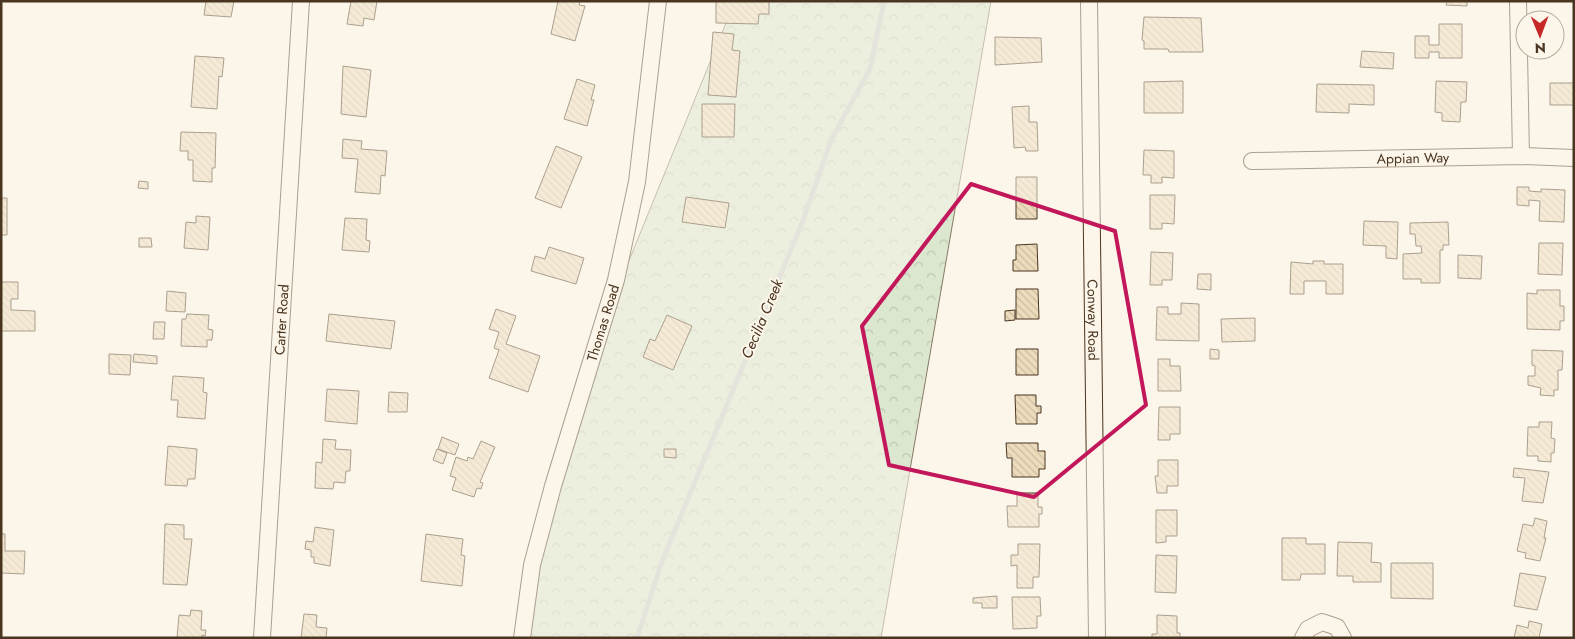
<svg xmlns="http://www.w3.org/2000/svg" width="1575" height="639" font-family="Jost,sans-serif">
<style>
.forest{fill:url(#forest-crowns);stroke:#887966}
.lines{fill:none;stroke-linecap:round;stroke-linejoin:round}
.stream{stroke:#c9cecd;stroke-width:5}
.building{fill:url(#building-back-hatch);stroke:#4a3520}
.minor-casing{stroke:#4a3520;stroke-width:18}
.minor{stroke:#fbf6e9;stroke-width:16}
.marked{fill:none;stroke:#c2185b;stroke-width:4;stroke-linejoin:round}
.labels{text-anchor:middle;stroke-width:4;stroke-linejoin:round;paint-order:stroke}
.street-label{font-size:14px;fill:#4a3520;stroke:#fbf6e9}
.water-label{font-size:15px;font-style:italic;fill:#4a3520;stroke:#fbf6e9}
</style>
<defs>
<pattern id="forest-crowns" width="20" height="18" patternUnits="userSpaceOnUse" patternTransform="scale(1.25)"><rect width="20" height="18" fill="#dce7d0"/><path d="M2 6a3 3 0 1 1 6 0M12 15a3 3 0 1 1 6 0" fill="none" stroke="#bec7b2"/></pattern>
<pattern id="building-back-hatch" width="6" height="6" patternUnits="userSpaceOnUse" patternTransform="scale(1.25)"><rect width="6" height="6" fill="#ecdcbc"/><path d="M-1 5l2 2M0 0l6 6M5-1l2 2" fill="none" stroke="#ccbda1"/></pattern>
</defs>
<rect width="100%" height="100%" fill="#fbf6e9"/>
<!-- forest -->
<path class="forest" d="M 735,1 L 991,1 L 881,638 L 526,638 L 527,576 L 588,361 Z"/>
<g class="lines">
<!-- stream -->
<path class="stream" d="M 637,638 L 661,564 L 802,223 L 832,138 L 870,69 L 884,1"/>
</g>
<!-- building -->
<path class="building" d="M 206,1 L 234,1 L 231,17 L 204,15 Z
M 351,1 L 377,1 L 374,20 L 364,18 L 363,26 L 347,24 Z
M 558,1 L 580,1 L 579,5 L 585,6 L 575,41 L 551,34 Z
M 716,1 L 769,1 L 769,14 L 759,14 L 758,24 L 716,23 Z
M 1447,1 L 1467,1 L 1467,6 L 1446,5 Z
M 1144,17 L 1201,18 L 1203,52 L 1169,52 L 1168,49 L 1144,49 L 1144,41 L 1142,40 Z
M 1439,24 L 1462,24 L 1462,58 L 1439,58 L 1439,52 L 1429,52 L 1429,58 L 1415,58 L 1415,36 L 1429,36 L 1429,45 L 1439,45 Z
M 713,32 L 734,34 L 732,50 L 740,51 L 736,97 L 708,95 Z
M 995,37 L 1041,38 L 1042,62 L 995,65 Z
M 1362,51 L 1394,53 L 1393,69 L 1360,67 Z
M 195,56 L 224,58 L 222,77 L 219,76 L 217,109 L 191,107 Z
M 343,66 L 371,70 L 366,117 L 341,114 Z
M 577,79 L 595,85 L 591,100 L 594,100 L 587,126 L 564,119 Z
M 1183,81 L 1183,113 L 1144,113 L 1144,82 Z
M 1436,81 L 1467,82 L 1466,102 L 1461,102 L 1460,122 L 1442,121 L 1442,113 L 1435,112 Z
M 1550,83 L 1574,83 L 1574,105 L 1550,105 Z
M 1317,84 L 1374,85 L 1374,105 L 1349,104 L 1349,113 L 1316,112 Z
M 702,104 L 735,104 L 734,137 L 702,137 Z
M 1029,106 L 1029,122 L 1037,122 L 1038,151 L 1026,151 L 1025,147 L 1014,148 L 1012,107 Z
M 181,132 L 216,133 L 215,168 L 212,168 L 212,182 L 193,181 L 193,160 L 188,160 L 188,151 L 180,151 Z
M 343,139 L 362,141 L 361,149 L 387,151 L 385,176 L 381,175 L 380,194 L 355,192 L 358,159 L 342,158 Z
M 556,146 L 582,157 L 561,208 L 535,198 Z
M 1144,150 L 1174,151 L 1174,178 L 1162,177 L 1162,183 L 1151,183 L 1151,175 L 1143,175 Z
M 1016,177 L 1037,177 L 1037,219 L 1016,219 Z
M 139,181 L 148,182 L 148,189 L 138,188 Z
M 1517,187 L 1529,187 L 1529,191 L 1541,192 L 1541,189 L 1565,190 L 1564,222 L 1539,221 L 1540,201 L 1529,200 L 1529,206 L 1517,205 Z
M 1150,195 L 1175,195 L 1174,224 L 1162,223 L 1162,229 L 1150,229 Z
M 686,197 L 729,203 L 725,228 L 682,222 Z
M 1,198 L 7,198 L 7,235 L 1,235 Z
M 196,216 L 210,217 L 208,250 L 184,248 L 186,222 L 196,223 Z
M 345,218 L 367,219 L 366,240 L 370,241 L 369,252 L 342,250 Z
M 1364,221 L 1398,222 L 1397,259 L 1386,258 L 1386,246 L 1363,245 Z
M 1448,222 L 1449,245 L 1443,245 L 1443,250 L 1440,250 L 1440,283 L 1421,283 L 1421,279 L 1403,279 L 1403,254 L 1422,253 L 1421,246 L 1416,246 L 1415,234 L 1410,234 L 1410,223 Z
M 139,238 L 151,238 L 152,247 L 139,247 Z
M 1539,243 L 1563,243 L 1562,275 L 1538,274 Z
M 1037,244 L 1038,271 L 1013,271 L 1013,260 L 1016,260 L 1016,245 Z
M 549,247 L 584,258 L 576,284 L 531,271 L 535,256 L 545,259 Z
M 1151,252 L 1173,253 L 1172,280 L 1162,280 L 1162,285 L 1150,285 Z
M 1458,255 L 1482,256 L 1481,279 L 1458,278 Z
M 1313,261 L 1324,261 L 1324,264 L 1343,264 L 1343,294 L 1326,294 L 1326,281 L 1304,281 L 1304,294 L 1290,294 L 1291,262 L 1313,264 Z
M 1198,274 L 1211,274 L 1211,290 L 1197,289 Z
M 1,282 L 18,282 L 18,299 L 11,299 L 11,310 L 35,311 L 35,331 L 1,331 Z
M 1016,289 L 1038,289 L 1039,319 L 1016,319 Z
M 1537,290 L 1560,290 L 1560,306 L 1564,306 L 1564,321 L 1560,321 L 1560,330 L 1527,329 L 1527,293 L 1537,294 Z
M 167,291 L 186,293 L 185,312 L 166,311 Z
M 1181,303 L 1199,304 L 1199,341 L 1156,340 L 1157,307 L 1168,307 L 1168,314 L 1181,314 Z
M 496,309 L 516,316 L 506,344 L 540,356 L 528,392 L 489,378 L 499,350 L 494,348 L 499,332 L 489,329 Z
M 1015,310 L 1015,320 L 1005,321 L 1005,311 Z
M 187,314 L 209,315 L 208,329 L 213,330 L 212,340 L 207,340 L 207,347 L 181,346 L 182,319 L 186,319 Z
M 329,314 L 395,321 L 391,349 L 326,341 Z
M 667,315 L 692,326 L 673,370 L 643,357 L 650,339 L 655,341 Z
M 1255,318 L 1255,341 L 1222,342 L 1221,319 Z
M 154,322 L 165,322 L 164,339 L 153,339 Z
M 1016,349 L 1038,349 L 1038,375 L 1016,375 Z
M 1210,349 L 1219,350 L 1219,359 L 1210,359 Z
M 1532,350 L 1563,351 L 1562,370 L 1558,370 L 1558,390 L 1554,390 L 1554,396 L 1540,395 L 1541,388 L 1528,385 L 1528,376 L 1535,376 L 1535,366 L 1532,365 Z
M 109,354 L 131,355 L 130,375 L 109,374 Z
M 134,354 L 157,356 L 157,364 L 133,362 Z
M 1158,359 L 1170,359 L 1170,366 L 1180,366 L 1181,391 L 1158,391 Z
M 173,376 L 204,378 L 203,392 L 207,393 L 205,419 L 177,417 L 178,400 L 171,400 Z
M 327,389 L 359,391 L 357,424 L 325,421 Z
M 389,392 L 408,393 L 407,412 L 388,412 Z
M 1015,395 L 1036,395 L 1036,406 L 1041,406 L 1041,413 L 1037,413 L 1037,424 L 1016,424 Z
M 1159,407 L 1180,407 L 1180,434 L 1170,434 L 1170,440 L 1158,440 Z
M 1539,422 L 1552,422 L 1551,438 L 1555,439 L 1554,453 L 1551,453 L 1551,462 L 1538,461 L 1538,456 L 1527,456 L 1528,427 L 1539,427 Z
M 442,437 L 459,444 L 455,455 L 438,449 Z
M 323,439 L 336,440 L 335,449 L 351,450 L 350,471 L 346,471 L 345,483 L 334,482 L 333,489 L 315,488 L 316,462 L 322,463 Z
M 481,441 L 495,447 L 480,482 L 483,483 L 481,489 L 477,488 L 474,497 L 452,490 L 456,478 L 450,476 L 456,457 L 467,461 L 468,457 L 473,459 Z
M 1006,443 L 1038,443 L 1038,451 L 1045,451 L 1045,469 L 1039,469 L 1039,477 L 1012,477 L 1012,458 L 1007,458 Z
M 168,446 L 197,449 L 195,479 L 188,479 L 187,486 L 165,485 Z
M 437,449 L 447,453 L 443,464 L 433,460 Z
M 664,449 L 676,449 L 676,458 L 664,457 Z
M 1158,460 L 1178,460 L 1178,486 L 1167,486 L 1167,493 L 1157,493 L 1155,476 L 1158,476 Z
M 1514,468 L 1549,472 L 1543,503 L 1522,501 L 1525,478 L 1513,477 Z
M 1017,493 L 1038,493 L 1038,507 L 1042,507 L 1042,514 L 1039,514 L 1039,527 L 1008,527 L 1007,506 L 1017,506 Z
M 1156,510 L 1177,510 L 1177,536 L 1166,536 L 1166,542 L 1156,543 Z
M 1535,518 L 1547,521 L 1544,538 L 1546,538 L 1540,561 L 1525,558 L 1526,553 L 1517,551 L 1523,524 L 1533,526 Z
M 165,524 L 184,525 L 184,539 L 192,539 L 187,585 L 163,584 Z
M 315,527 L 334,530 L 330,566 L 314,563 L 314,557 L 311,557 L 311,550 L 305,549 L 306,541 L 313,542 Z
M 1,534 L 5,534 L 5,551 L 25,551 L 24,574 L 1,573 Z
M 426,534 L 463,539 L 461,555 L 465,556 L 462,586 L 421,581 Z
M 1282,538 L 1306,538 L 1306,544 L 1325,544 L 1325,574 L 1301,574 L 1300,580 L 1282,580 Z
M 1338,542 L 1372,543 L 1371,562 L 1381,563 L 1381,582 L 1353,582 L 1353,576 L 1337,576 Z
M 1018,544 L 1040,544 L 1039,577 L 1033,577 L 1033,588 L 1017,588 L 1017,565 L 1011,566 L 1011,555 L 1018,555 Z
M 1156,555 L 1177,556 L 1176,593 L 1155,592 Z
M 1391,563 L 1433,563 L 1433,599 L 1391,598 Z
M 1520,573 L 1546,577 L 1537,610 L 1514,606 Z
M 997,596 L 997,608 L 982,608 L 982,603 L 973,603 L 973,598 Z
M 1012,597 L 1040,597 L 1041,616 L 1037,616 L 1037,628 L 1013,629 Z
M 191,610 L 202,611 L 201,630 L 206,630 L 205,636 L 202,635 L 202,638 L 177,638 L 179,615 L 190,616 Z
M 304,614 L 317,615 L 316,627 L 327,628 L 326,638 L 301,638 Z
M 1157,615 L 1177,616 L 1177,633 L 1180,633 L 1180,638 L 1152,638 L 1152,634 L 1157,634 Z
M 1529,621 L 1542,624 L 1539,638 L 1514,638 L 1517,625 L 1528,628 Z"/>
<g class="lines">
<!-- minor casing -->
<g class="minor-casing">
<g id="minor">
<path id="s1" d="M 1089,1 L 1097,638"/>
<path d="M 1518,1 L 1521,156"/>
<path id="s2" d="M 1252,161 L 1521,156 L 1574,158"/>
<path id="s3" d="M 262,638 L 301,1"/>
<path id="s4" d="M 522,638 L 532,565 L 553,486 L 616,280 L 637,182 L 658,1"/>
<path d="M 1303,638 L 1308,629 L 1322,622 L 1337,627 L 1343,638"/>
</g>
</g>
<!-- minor -->
<use href="#minor" class="minor"/>
</g>
<!-- marked area -->
<path d="M0 0H1575V639H0ZM 971,184 L 1115,231 L 1146,405 L 1034,497 L 889,465 L 862,326 Z" fill="#fbf6e9" fill-opacity=".55" fill-rule="evenodd"/>
<path class="marked" d="M 971,184 L 1115,231 L 1146,405 L 1034,497 L 889,465 L 862,326 Z"/>
<g class="labels">
<!-- street labels -->
<g class="street-label">
<text dy="5" stroke="none"><textPath href="#s2" startOffset="161">Appian Way</textPath></text>
<text dy="5" stroke="none"><textPath href="#s3" startOffset="319">Carter Road</textPath></text>
<text dy="5" stroke="none"><textPath href="#s1" startOffset="319">Conway Road</textPath></text>
<text dy="5" stroke="none"><textPath href="#s4" startOffset="326">Thomas Road</textPath></text>
</g>
<!-- water labels -->
<g class="water-label">
<text transform="translate(762 319) rotate(-67)" y="5">Cecilia Creek</text>
</g>
</g>
<!-- border -->
<rect width="1575" height="639" fill="none" stroke="#4a3520" stroke-width="5"/>
<!-- north arrow -->
<g transform="translate(1540 35) rotate(179)"><circle r="24" fill="#fbf6e9" stroke="#b4a999"/>
<path d="M0-4L9 19L0 12L-9 19Z" fill="#c62828"/>
<text y="-8" font-size="14" font-weight="bold" text-anchor="middle" fill="#4a3520">N</text>
</g>
</svg>
